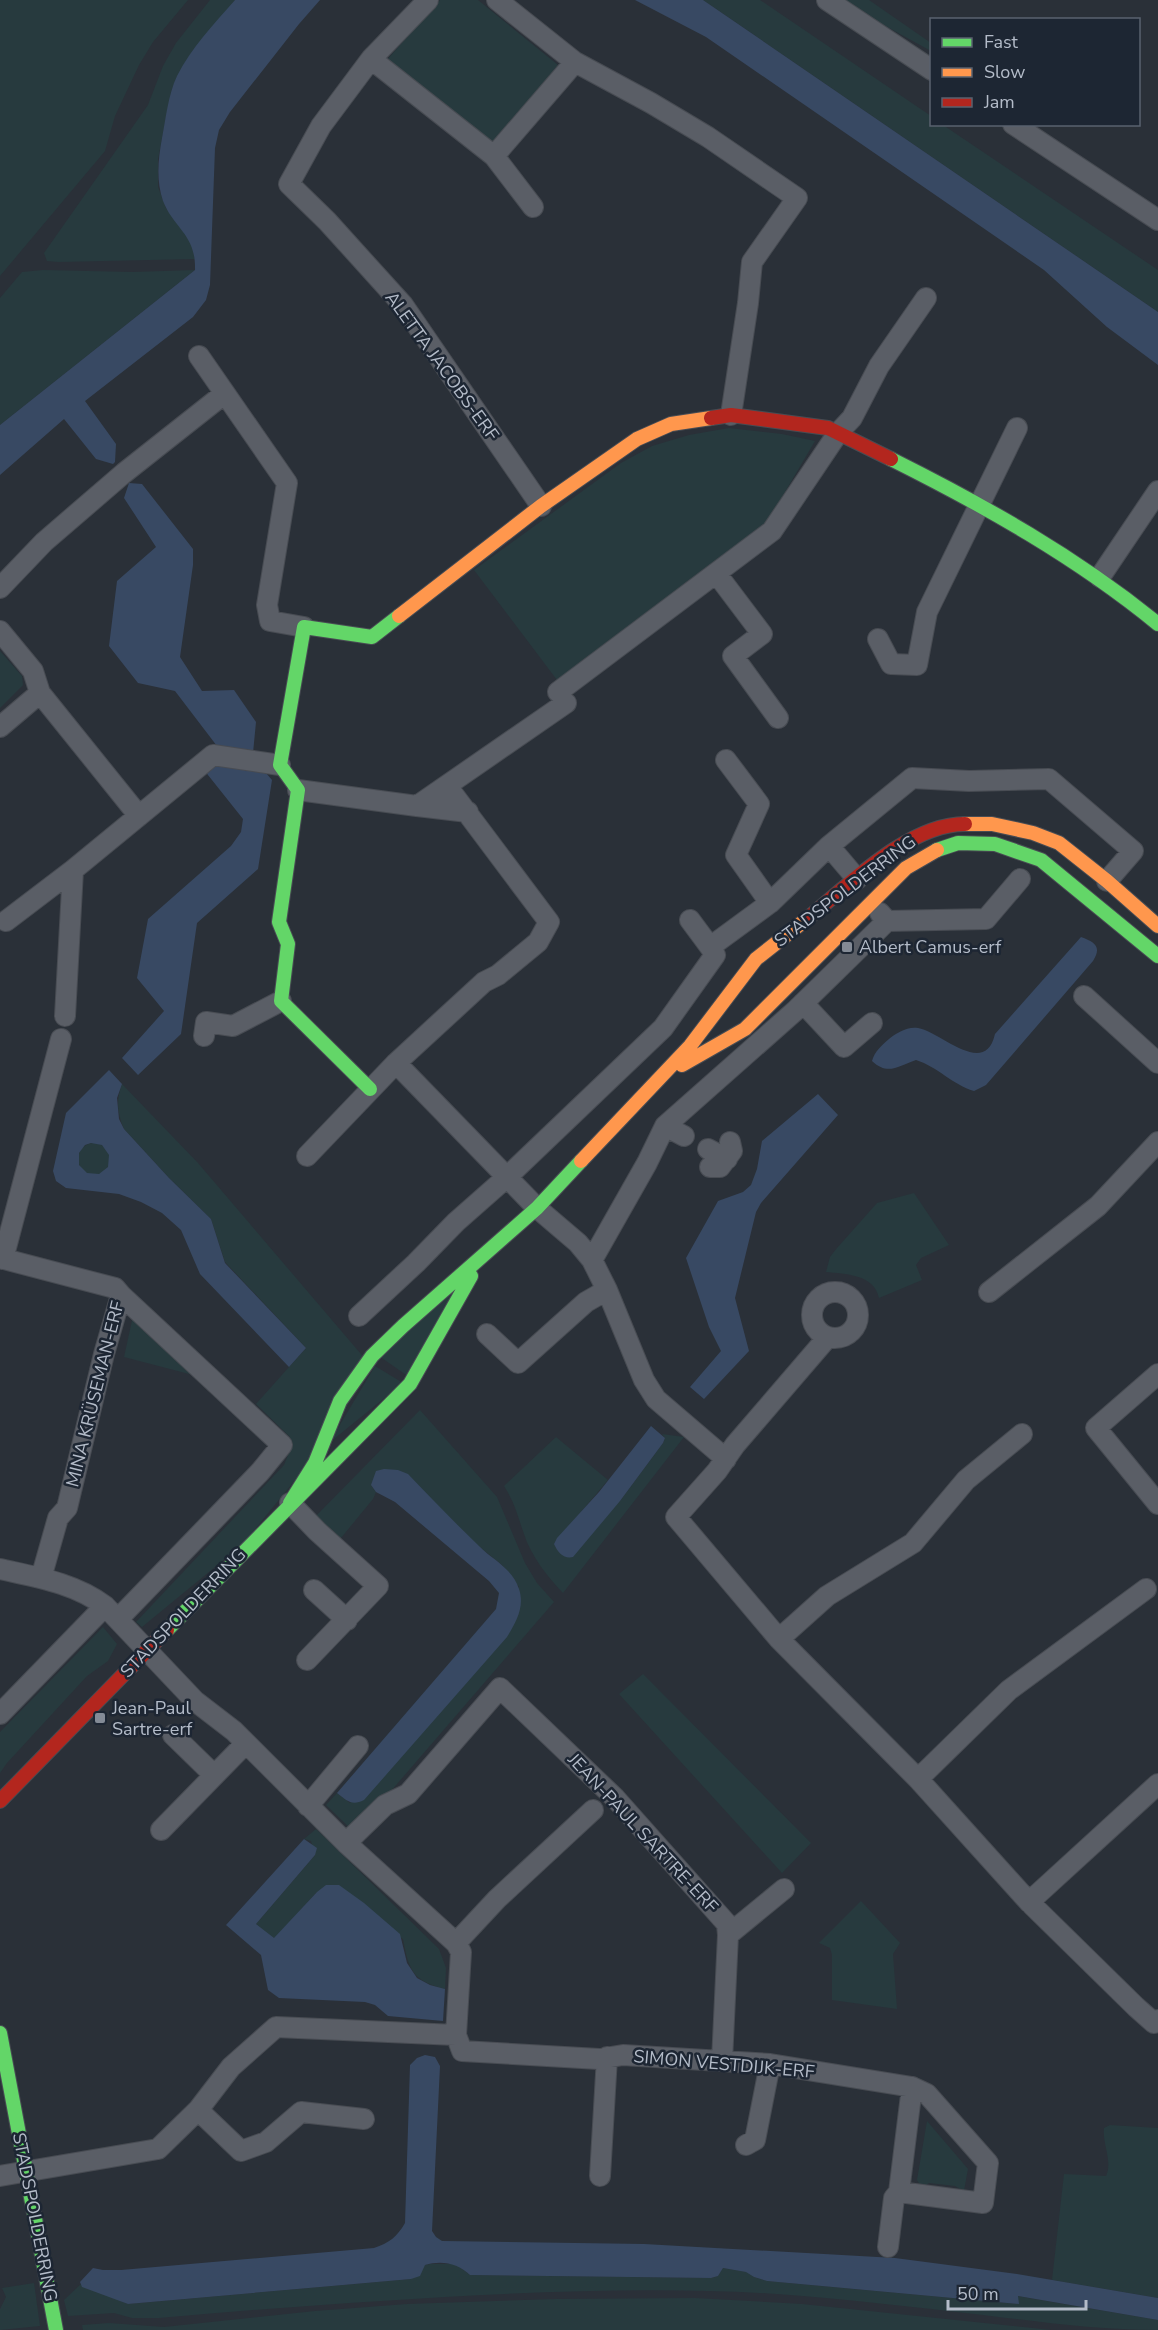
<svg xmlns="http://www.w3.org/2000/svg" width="1158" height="2330" font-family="'Nunito Sans',sans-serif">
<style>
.green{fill:#273a3e}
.water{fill:#384963;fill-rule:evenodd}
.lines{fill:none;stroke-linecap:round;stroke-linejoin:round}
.street-casing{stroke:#484c53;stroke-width:22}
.fast-casing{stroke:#484c53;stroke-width:16}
.slow-casing{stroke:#484c53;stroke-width:16}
.jam-casing{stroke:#484c53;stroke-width:16}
.street{stroke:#5a5e66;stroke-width:20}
.fast{stroke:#63d668;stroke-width:14}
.slow{stroke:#ff974d;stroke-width:14}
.jam{stroke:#b3261e;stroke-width:14}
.poi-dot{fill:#848b96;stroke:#1d2633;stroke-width:2}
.labels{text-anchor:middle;stroke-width:5;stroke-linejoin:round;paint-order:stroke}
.street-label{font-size:18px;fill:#b4bcc9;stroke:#1d2633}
.poi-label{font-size:18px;fill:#b4bcc9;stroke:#1d2633;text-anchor:start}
</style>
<rect width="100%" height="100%" fill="#2a3038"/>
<!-- green -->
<path class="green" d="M 0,0 L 188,0 L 153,42 L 139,65 L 115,116 L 105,151 L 0,276 Z
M 210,0 L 235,0 L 193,52 L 177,77 L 171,92 L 158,159 L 158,187 L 166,208 L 190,240 L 195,259 L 59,262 L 47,261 L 44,253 L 148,105 L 163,66 L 176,43 Z
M 440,0 L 478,0 L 558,65 L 492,146 L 385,62 Z
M 703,0 L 760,0 L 931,116 L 932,124 L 943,125 L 1158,270 L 1158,312 Z
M 838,0 L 869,0 L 931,43 L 931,51 Z
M 43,270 L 132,272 L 195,270 L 0,425 L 0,298 L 22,272 Z
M 729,428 L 782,434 L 815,441 L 765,526 L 557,680 L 474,570 L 621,463 L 652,446 L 689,435 Z
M 0,651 L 22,676 L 23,685 L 0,708 Z
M 122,1084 L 198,1163 L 366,1360 L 317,1453 L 243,1544 L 142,1627 L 136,1622 L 284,1465 L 290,1450 L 290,1437 L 256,1404 L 306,1348 L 225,1262 L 211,1219 L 169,1178 L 124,1129 C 117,1113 116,1100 122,1084 Z
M78 1159a16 16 0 1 1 32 0a16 16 0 1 1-32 0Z
M 914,1193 L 949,1245 L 921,1258 L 916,1265 L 922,1280 L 879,1298 C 874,1274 845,1274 826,1272 L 830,1257 L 837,1248 L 877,1203 Z
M 467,1276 L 409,1377 L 379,1356 Z
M 133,1316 L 193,1375 L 124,1357 Z
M 375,1366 L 403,1383 L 329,1443 Z
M 420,1410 L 497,1497 L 525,1563 L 537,1583 L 554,1602 L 359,1828 L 352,1830 L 326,1805 L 337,1793 L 350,1803 L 519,1587 L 502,1565 L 481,1548 L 371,1485 L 376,1492 L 373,1499 L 336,1544 L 311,1521 Z
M 662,1434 L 684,1437 L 563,1593 C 547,1576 531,1556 524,1534 C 518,1517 514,1501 504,1486 L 556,1437 L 608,1480 L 554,1544 L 620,1501 L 663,1443 L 665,1438 Z
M 103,1627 L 117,1644 L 108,1661 L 87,1676 L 7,1763 L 0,1773 L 0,1732 Z
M 643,1674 L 811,1843 L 782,1873 L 619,1694 Z
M 316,1829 L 439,1949 L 446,1968 L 445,1989 C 413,1981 409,1971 403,1939 L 317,1892 L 274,1939 L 256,1924 L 315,1855 L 311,1841 L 304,1839 Z
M 861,1901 L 900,1943 L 893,1954 L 897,2009 L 832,2000 L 832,1955 L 830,1948 L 819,1943 Z
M 927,2121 L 968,2169 L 964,2191 L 955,2186 L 929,2183 L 922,2188 L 917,2180 Z
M 1110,2125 L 1158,2128 L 1158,2298 L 1052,2280 L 1064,2174 L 1106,2176 C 1113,2162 1102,2143 1104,2128 Z
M 430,2264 L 456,2264 L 470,2275 L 711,2278 L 718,2276 L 723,2268 L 747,2272 L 754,2277 L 767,2281 L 1018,2304 L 1017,2296 L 1158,2320 L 1158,2330 C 1099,2330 1041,2322 983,2315 C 914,2307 846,2299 777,2294 C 667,2287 555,2291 445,2297 C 349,2303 254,2309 159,2318 L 132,2318 L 114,2313 L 68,2316 L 64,2300 L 81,2284 L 128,2304 L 411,2279 L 425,2265 Z
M 34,2283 L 40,2326 L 0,2330 L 0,2309 L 6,2297 L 2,2288 Z
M 695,2298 L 802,2304 L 1051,2330 L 83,2330 L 82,2325 L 109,2323 L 164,2327 L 315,2311 L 407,2304 L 556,2299 Z"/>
<!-- water -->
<path class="water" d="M 235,0 L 320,0 L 299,24 L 230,112 L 219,130 L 215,148 L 210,285 L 206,300 L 193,317 L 85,401 L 116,444 L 115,462 L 113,464 L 96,459 L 64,419 L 0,475 L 0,425 L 195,270 C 196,234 174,229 163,201 C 156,180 158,160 162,138 C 166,118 168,95 177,76 C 191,48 214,24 235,0 Z
M 635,0 L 703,0 L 1158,312 L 1158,365 L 1107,327 L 1044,270 L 706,37 Z
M 129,483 L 142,484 L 193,549 L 193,565 L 180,657 L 202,691 L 234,690 L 256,722 L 253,753 L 220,750 L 175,691 L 138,683 L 109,646 L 117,581 L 156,547 L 124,498 Z
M 213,764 L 266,773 L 272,780 L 258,869 L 197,923 L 181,1034 L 138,1075 L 122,1058 L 164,1011 L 137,978 L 148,919 L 231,846 L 241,832 L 243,819 L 204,770 Z
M 1081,937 C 1095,942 1102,947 1093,961 L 986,1085 L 974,1091 C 953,1085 938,1067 916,1060 C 898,1066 888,1076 872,1061 C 875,1051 881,1046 889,1039 C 896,1033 908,1026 918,1028 C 941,1032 985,1078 995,1034 Z
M 109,1070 L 122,1084 L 117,1098 L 119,1119 L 124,1129 L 169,1178 L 211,1219 L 225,1263 L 306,1348 L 289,1367 L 200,1274 L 181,1230 L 162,1213 L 141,1202 L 119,1194 L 66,1188 L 56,1181 L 53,1171 L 66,1113 ZM 91,1143 L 102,1145 L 109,1155 L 108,1167 L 99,1174 L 87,1173 L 79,1165 L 79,1153 L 85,1145 Z
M 818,1094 L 838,1115 L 761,1203 L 756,1212 L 735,1298 L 749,1351 L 704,1399 L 690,1387 L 721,1351 L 709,1327 L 686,1258 L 718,1201 L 743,1192 L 751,1185 L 757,1169 L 762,1141 Z
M 651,1426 L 665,1438 L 663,1443 L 620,1501 L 573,1557 C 564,1559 558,1553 554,1544 L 557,1538 L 599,1492 Z
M 384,1469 L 398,1470 L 408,1474 C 431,1498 455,1523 479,1546 C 493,1560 513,1569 519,1589 C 525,1607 516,1622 507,1637 L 364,1800 C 352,1806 347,1801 337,1793 L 496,1609 L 499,1593 L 489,1581 L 395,1502 L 376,1492 L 371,1485 L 376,1471 Z
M 304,1839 L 317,1848 L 315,1855 L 256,1924 L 274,1938 L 317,1892 L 326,1885 L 339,1885 L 364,1903 L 400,1934 L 407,1963 L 417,1978 L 430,1985 L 445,1989 L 443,2021 L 388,2016 L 375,2005 L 365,2002 L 279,1998 L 268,1990 L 261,1955 L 226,1925 Z
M 425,2055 L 435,2057 L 440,2066 L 432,2231 L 436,2237 L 442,2241 L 644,2244 L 895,2258 L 1017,2274 L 1158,2298 L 1158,2320 L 1018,2296 L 1019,2304 L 767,2281 L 754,2277 L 746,2272 L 723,2268 L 718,2276 L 711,2278 L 470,2275 C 458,2263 441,2260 425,2265 L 420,2276 L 411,2279 L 128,2304 L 82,2287 L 80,2282 L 93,2268 L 103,2270 L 121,2270 L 374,2248 C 389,2243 397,2237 405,2223 L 410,2065 L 417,2058 Z"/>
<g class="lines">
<!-- street casing -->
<g class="street-casing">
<path id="street" d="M 428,0 L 371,59 L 494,156
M 497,0 L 575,62 L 651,103 L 708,137 L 797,198 L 752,262 L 748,303 L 731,415
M 827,0 L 932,70
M 371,59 L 321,126 L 289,184 L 327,221 L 403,305 L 541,506
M 1013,124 L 1158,220
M 533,207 L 494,156 L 575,62
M 199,356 L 287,483 L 267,605 L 270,621 L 304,627
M 716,573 L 762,634 L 733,656 L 778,718
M 1100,577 L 1158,491
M 0,588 L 44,542 L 124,473 L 224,394
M 0,631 L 33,671 L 40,693 L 139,816
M 878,639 L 891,664 L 917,665 L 927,612 L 1017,428
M 558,692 L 772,531 L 838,433 L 852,418 L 879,366 L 926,298
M 0,727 L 40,693
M 726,760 L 759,804 L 736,855 L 770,903
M 298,790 L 417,806 L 566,703
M 417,806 L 468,812
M 829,846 L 912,778 L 969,781 L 1049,779 L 1133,851 L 1107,881
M 880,913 L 887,921 L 986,919 L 1020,879
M 690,920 L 710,947
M 6,921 L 73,870 L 213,755 L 280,765
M 1084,996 L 1158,1063
M 803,1003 L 844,1047 L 872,1023
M 65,1016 L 73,870
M 204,1036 L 206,1022 L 233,1026 L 281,1001
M 396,1063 L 537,1208 L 578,1243 L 592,1260 L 607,1290 L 644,1380 L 656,1399 L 726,1459
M 665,1126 L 684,1136
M 708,1149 L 727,1159
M 307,1156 L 396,1063 L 484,982 L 498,975 L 538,942 L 549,922 L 447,786
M 710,1167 L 720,1167 L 732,1151 L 730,1142
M 0,1258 L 115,1288 L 121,1295 L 104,1354 L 67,1508 L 58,1518 L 41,1578
M 3,1259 L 61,1039
M 592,1260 L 647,1163 L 665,1126 L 795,1011 L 887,921
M812 1315a23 23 0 1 1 46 0a23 23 0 1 1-46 0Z
M 989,1292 L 1098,1206 L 1158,1142
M 359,1316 L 416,1263 L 456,1222 L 507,1177 L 663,1028 L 715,955 L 710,947 L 770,903 L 829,846 L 857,879
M 487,1334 L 518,1363 L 586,1302 L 607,1290
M 827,1338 L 735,1445 L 717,1471 L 676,1517 L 779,1639 L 918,1779 L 1029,1902 L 1136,2007 L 1154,2023 L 1158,2020
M 1158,1374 L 1096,1428 L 1158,1504
M 290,1503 L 317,1531 L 378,1586 L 307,1660
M 0,1569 C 36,1577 75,1583 105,1606 L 195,1701 L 234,1731 L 346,1843 L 456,1943 L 461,1952 L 456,2035
M 314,1590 L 347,1620
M 118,1619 L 260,1472 L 282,1445 L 121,1295
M 779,1639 L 827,1596 L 913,1543 L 966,1480 L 1022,1434
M 0,1714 L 105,1606
M 173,1735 L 214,1775
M 918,1779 L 1009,1690 L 1146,1589
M 308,1806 L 358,1746
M 161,1830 L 246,1743
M 346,1843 L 385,1805 L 408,1794 L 500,1688 L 615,1798 L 727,1924 L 728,1935 L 722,2061
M 1029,1902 L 1158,1784
M 728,1935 L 784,1889
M 456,1943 L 497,1899 L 593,1810
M 198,2110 L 241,2151 L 266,2142 L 301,2112 L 364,2119
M 746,2145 L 755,2140 L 770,2064
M 0,2176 L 158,2149 L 198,2110 L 231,2067 L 276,2027 L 456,2035 L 462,2051 L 599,2059 L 623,2055 L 770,2064 L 912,2087 L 927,2094 L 988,2163 L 983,2203 L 899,2192 L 912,2087
M 600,2176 L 607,2057
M 888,2247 L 894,2198 L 899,2192"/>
</g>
<!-- fast casing -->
<g class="fast-casing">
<path id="fast" d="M 891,459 C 985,506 1076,557 1158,624
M 937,850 L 958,843 L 995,844 L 1041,860 L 1158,956
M 370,1089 L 281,1001 L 288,944 L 279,922 L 298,790 L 280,765 L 304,627 L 372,637 L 399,616
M 290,1503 L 315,1463 L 340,1401 L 372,1356 L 403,1326 L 537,1208 L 581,1161
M 167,1630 L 410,1384 L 471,1276
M 0,2033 L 56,2330"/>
</g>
<!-- slow casing -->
<g class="slow-casing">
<path id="slow" d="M 399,616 L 541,506 L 637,439 L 671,424 L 711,418
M 965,824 L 992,824 L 1033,833 L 1059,843 L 1107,881 L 1158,926
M 682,1065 L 745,1029 L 906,868 L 937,850
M 581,1161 L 690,1046 L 756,959 L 808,918"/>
</g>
<!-- jam casing -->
<g class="jam-casing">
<path id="jam" d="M 711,418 L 731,415 L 828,428 L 891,459
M 808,918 C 850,884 909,824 965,824
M 0,1801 L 167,1630"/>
</g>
<!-- street -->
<use href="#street" class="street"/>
<!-- fast -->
<use href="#fast" class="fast"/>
<!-- slow -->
<use href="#slow" class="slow"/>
<!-- jam -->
<use href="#jam" class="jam"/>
</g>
<!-- markers -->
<g class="poi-dot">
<rect x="841" y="941" width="12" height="12" rx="3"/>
<rect x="94" y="1712" width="12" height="12" rx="3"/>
</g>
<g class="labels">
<!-- street labels -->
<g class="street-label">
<text transform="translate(442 366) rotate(54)" y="6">ALETTA JACOBS-ERF</text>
<text transform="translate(845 891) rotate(-37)" y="6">STADSPOLDERRING</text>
<text transform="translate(95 1394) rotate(-76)" y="6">MINA KRÜSEMAN-ERF</text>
<text transform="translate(183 1613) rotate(-46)" y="6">STADSPOLDERRING</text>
<text transform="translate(643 1833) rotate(47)" y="6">JEAN-PAUL SARTRE-ERF</text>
<text transform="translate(724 2064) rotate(5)" y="6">SIMON VESTDIJK-ERF</text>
<text transform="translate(35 2217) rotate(79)" y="6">STADSPOLDERRING</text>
</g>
<!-- poi labels -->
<g class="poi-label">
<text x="859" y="953">Albert Camus-erf</text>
<text x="112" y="1714">Jean-Paul<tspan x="112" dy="21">Sartre-erf</tspan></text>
</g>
</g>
<!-- legend -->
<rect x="930" y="18" width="210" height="108" fill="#1d2633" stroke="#59626f" stroke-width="1.5"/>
<rect x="942" y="38" width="30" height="9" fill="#63d668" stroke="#59626f" stroke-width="1.5"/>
<text x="984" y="48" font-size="18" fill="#b4bcc9">Fast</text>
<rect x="942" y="68" width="30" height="9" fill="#ff974d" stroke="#59626f" stroke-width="1.5"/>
<text x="984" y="78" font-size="18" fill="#b4bcc9">Slow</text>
<rect x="942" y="98" width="30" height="9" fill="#b3261e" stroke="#59626f" stroke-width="1.5"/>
<text x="984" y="108" font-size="18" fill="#b4bcc9">Jam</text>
<!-- scale -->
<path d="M948 2300v9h138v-9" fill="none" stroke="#b4bcc9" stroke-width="3"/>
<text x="957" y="2300" font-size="18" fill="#b4bcc9" stroke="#1d2633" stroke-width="4.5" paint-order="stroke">50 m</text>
</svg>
